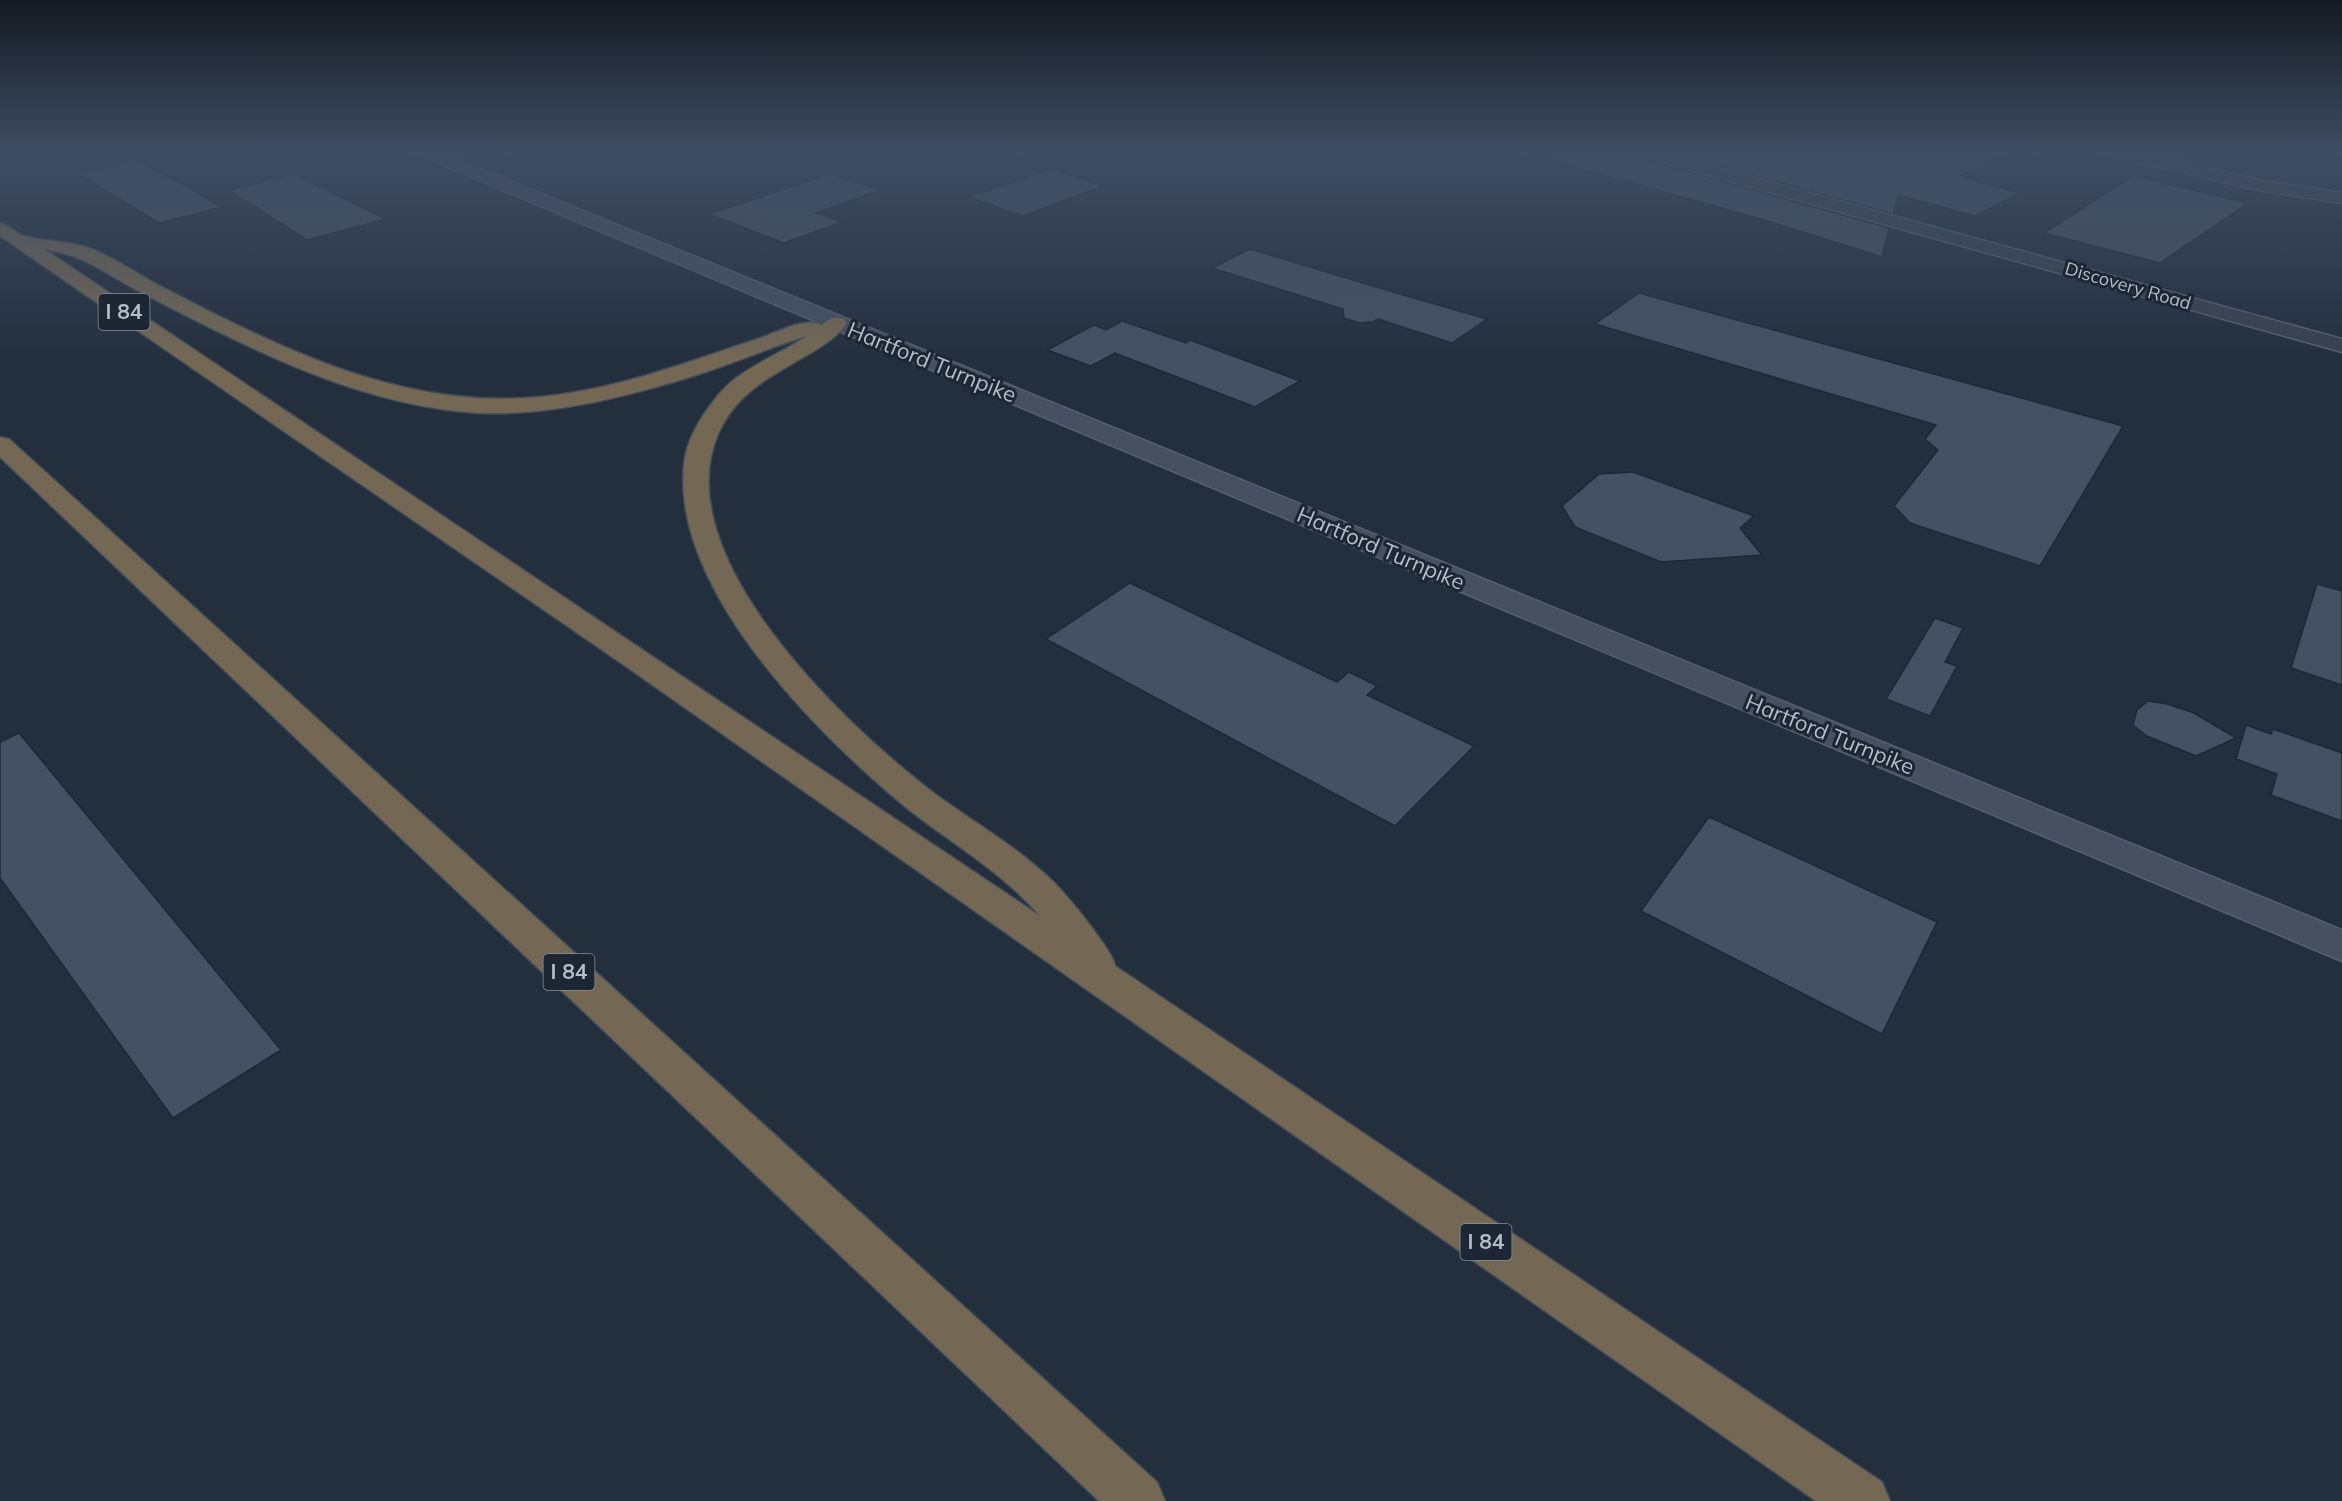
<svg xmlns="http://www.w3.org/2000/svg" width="2342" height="1501" font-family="Mulish,sans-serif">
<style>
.building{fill:#455162;stroke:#1f2835;stroke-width:1.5}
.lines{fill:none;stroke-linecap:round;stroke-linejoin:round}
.minor-casing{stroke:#565f6c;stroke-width:3}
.secondary-casing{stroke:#565f6c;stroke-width:3}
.motorway-casing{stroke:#434c59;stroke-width:3}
.minor{fill:#38414e;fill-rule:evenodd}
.secondary{fill:#465061;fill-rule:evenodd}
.motorway{fill:#746855;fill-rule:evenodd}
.labels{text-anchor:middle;stroke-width:6;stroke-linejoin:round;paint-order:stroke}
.far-street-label{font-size:18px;fill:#b4bcc9;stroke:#1d2633}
.shield{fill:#1d2633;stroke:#878f9c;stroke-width:1.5}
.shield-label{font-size:21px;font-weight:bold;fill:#b4bcc9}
.street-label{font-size:22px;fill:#b4bcc9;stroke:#1d2633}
</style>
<rect width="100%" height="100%" fill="#242f3e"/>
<!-- building -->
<path class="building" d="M 1547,150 L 1625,150 L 1628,155 L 1889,228 L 1882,257 L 1768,221 L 1546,159 Z
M 1662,150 L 2012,150 L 1960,176 L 2020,193 L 1975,216 L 1898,195 L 1893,214 Z
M 136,159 L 222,207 L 159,223 L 77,173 Z
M 1050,169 L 1104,186 L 1022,216 L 969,197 Z
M 294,174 L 386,219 L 307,240 L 229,190 Z
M 830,174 L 881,190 L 816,213 L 842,222 L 784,243 L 708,214 Z
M 2133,176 L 2248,203 L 2160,263 L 2044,233 Z
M 1250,249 L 1393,292 L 1487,319 L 1452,343 L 1378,319 L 1373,322 L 1359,323 L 1344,318 L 1343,309 L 1212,268 Z
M 1639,293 L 2123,426 L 2040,566 L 1910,523 L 1894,506 L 1938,450 L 1925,439 L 1936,425 L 1595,324 Z
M 1122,321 L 1186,343 L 1190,340 L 1300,381 L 1255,407 L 1115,353 L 1091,366 L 1047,350 L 1094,325 L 1106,330 Z
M 1633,472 L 1754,516 L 1740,528 L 1762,555 L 1661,562 L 1575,527 L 1562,506 L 1599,474 Z
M 1130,583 L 1337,682 L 1349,672 L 1377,686 L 1367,695 L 1474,746 L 1395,826 L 1046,639 Z
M 2317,584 L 2342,591 L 2342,685 L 2291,668 Z
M 1935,618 L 1963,628 L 1945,662 L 1957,666 L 1930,716 L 1886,699 Z
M 2148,701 L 2167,704 L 2194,713 L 2236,738 L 2196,756 L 2147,736 L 2133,725 L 2137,710 Z
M 2246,725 L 2271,734 L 2273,729 L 2342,753 L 2342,821 L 2271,795 L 2277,774 L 2236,759 Z
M 19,733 L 281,1050 L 173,1118 L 0,878 L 0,742 Z
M 1709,817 L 1937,922 L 1882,1034 L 1641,911 Z"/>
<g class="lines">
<!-- minor casing -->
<g class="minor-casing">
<path id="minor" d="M 1627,150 L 1653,150 L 2342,339 L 2342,352 L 1629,153 Z
M 2098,150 L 2127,150 L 2263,181 L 2342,193 L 2342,203 L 2263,191 L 2106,155 Z"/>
</g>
<!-- secondary casing -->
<g class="secondary-casing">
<path id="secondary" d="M 412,150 L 434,150 L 2342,930 L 2342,961 L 414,153 Z"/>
</g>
<!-- motorway casing -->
<g class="motorway-casing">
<path id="motorway" d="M 0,223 C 9,225 15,233 24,236 C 44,242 71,240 94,250 C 119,260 141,277 166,289 C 278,347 395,406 525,398 C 610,393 687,362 766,336 C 781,330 808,317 822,325 C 830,318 834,316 844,319 L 847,323 C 838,336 823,346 809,354 C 773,375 737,392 719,432 C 663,555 847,727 935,794 C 969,819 1006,840 1038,868 C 1060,886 1078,909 1095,932 C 1102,942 1113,955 1115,966 L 1882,1482 L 1890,1501 L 1816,1501 L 624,665 L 0,236 ZM 44,249 C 85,256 100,270 135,289 C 172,309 210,328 248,346 C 321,380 397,408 478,413 C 549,416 620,398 687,378 C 728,366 767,348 807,336 C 779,355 743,367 720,393 C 704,412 686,439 684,465 C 672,587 810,726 896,799 C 943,839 999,868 1040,916 Z
M 0,437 L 9,439 L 1157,1482 L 1165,1501 L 1099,1501 L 0,457 Z"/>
</g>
<!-- minor -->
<use href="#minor" class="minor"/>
<!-- secondary -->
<use href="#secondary" class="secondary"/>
<!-- motorway -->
<use href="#motorway" class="motorway"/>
</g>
<!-- sky -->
<linearGradient id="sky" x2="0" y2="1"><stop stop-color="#141a22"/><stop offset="0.42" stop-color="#3f4d63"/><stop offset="1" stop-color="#3f4d63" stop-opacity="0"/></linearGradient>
<rect width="2342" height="360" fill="url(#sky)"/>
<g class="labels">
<!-- far-street labels -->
<g class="far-street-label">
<text transform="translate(2128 286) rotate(16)" y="6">Discovery Road</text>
</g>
<!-- shield labels -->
<g class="shield">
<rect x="98.5" y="294" width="51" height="36" rx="4.5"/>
<rect x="543.5" y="954" width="51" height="36" rx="4.5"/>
<rect x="1460.5" y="1224" width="51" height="36" rx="4.5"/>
</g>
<g class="shield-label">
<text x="124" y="319">I 84</text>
<text x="569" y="979">I 84</text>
<text x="1486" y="1249">I 84</text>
</g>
<!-- street labels -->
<g class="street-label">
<text transform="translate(932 362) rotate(22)" y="8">Hartford Turnpike</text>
<text transform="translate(1381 548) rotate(23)" y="8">Hartford Turnpike</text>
<text transform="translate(1830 734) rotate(22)" y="8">Hartford Turnpike</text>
</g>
</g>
</svg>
